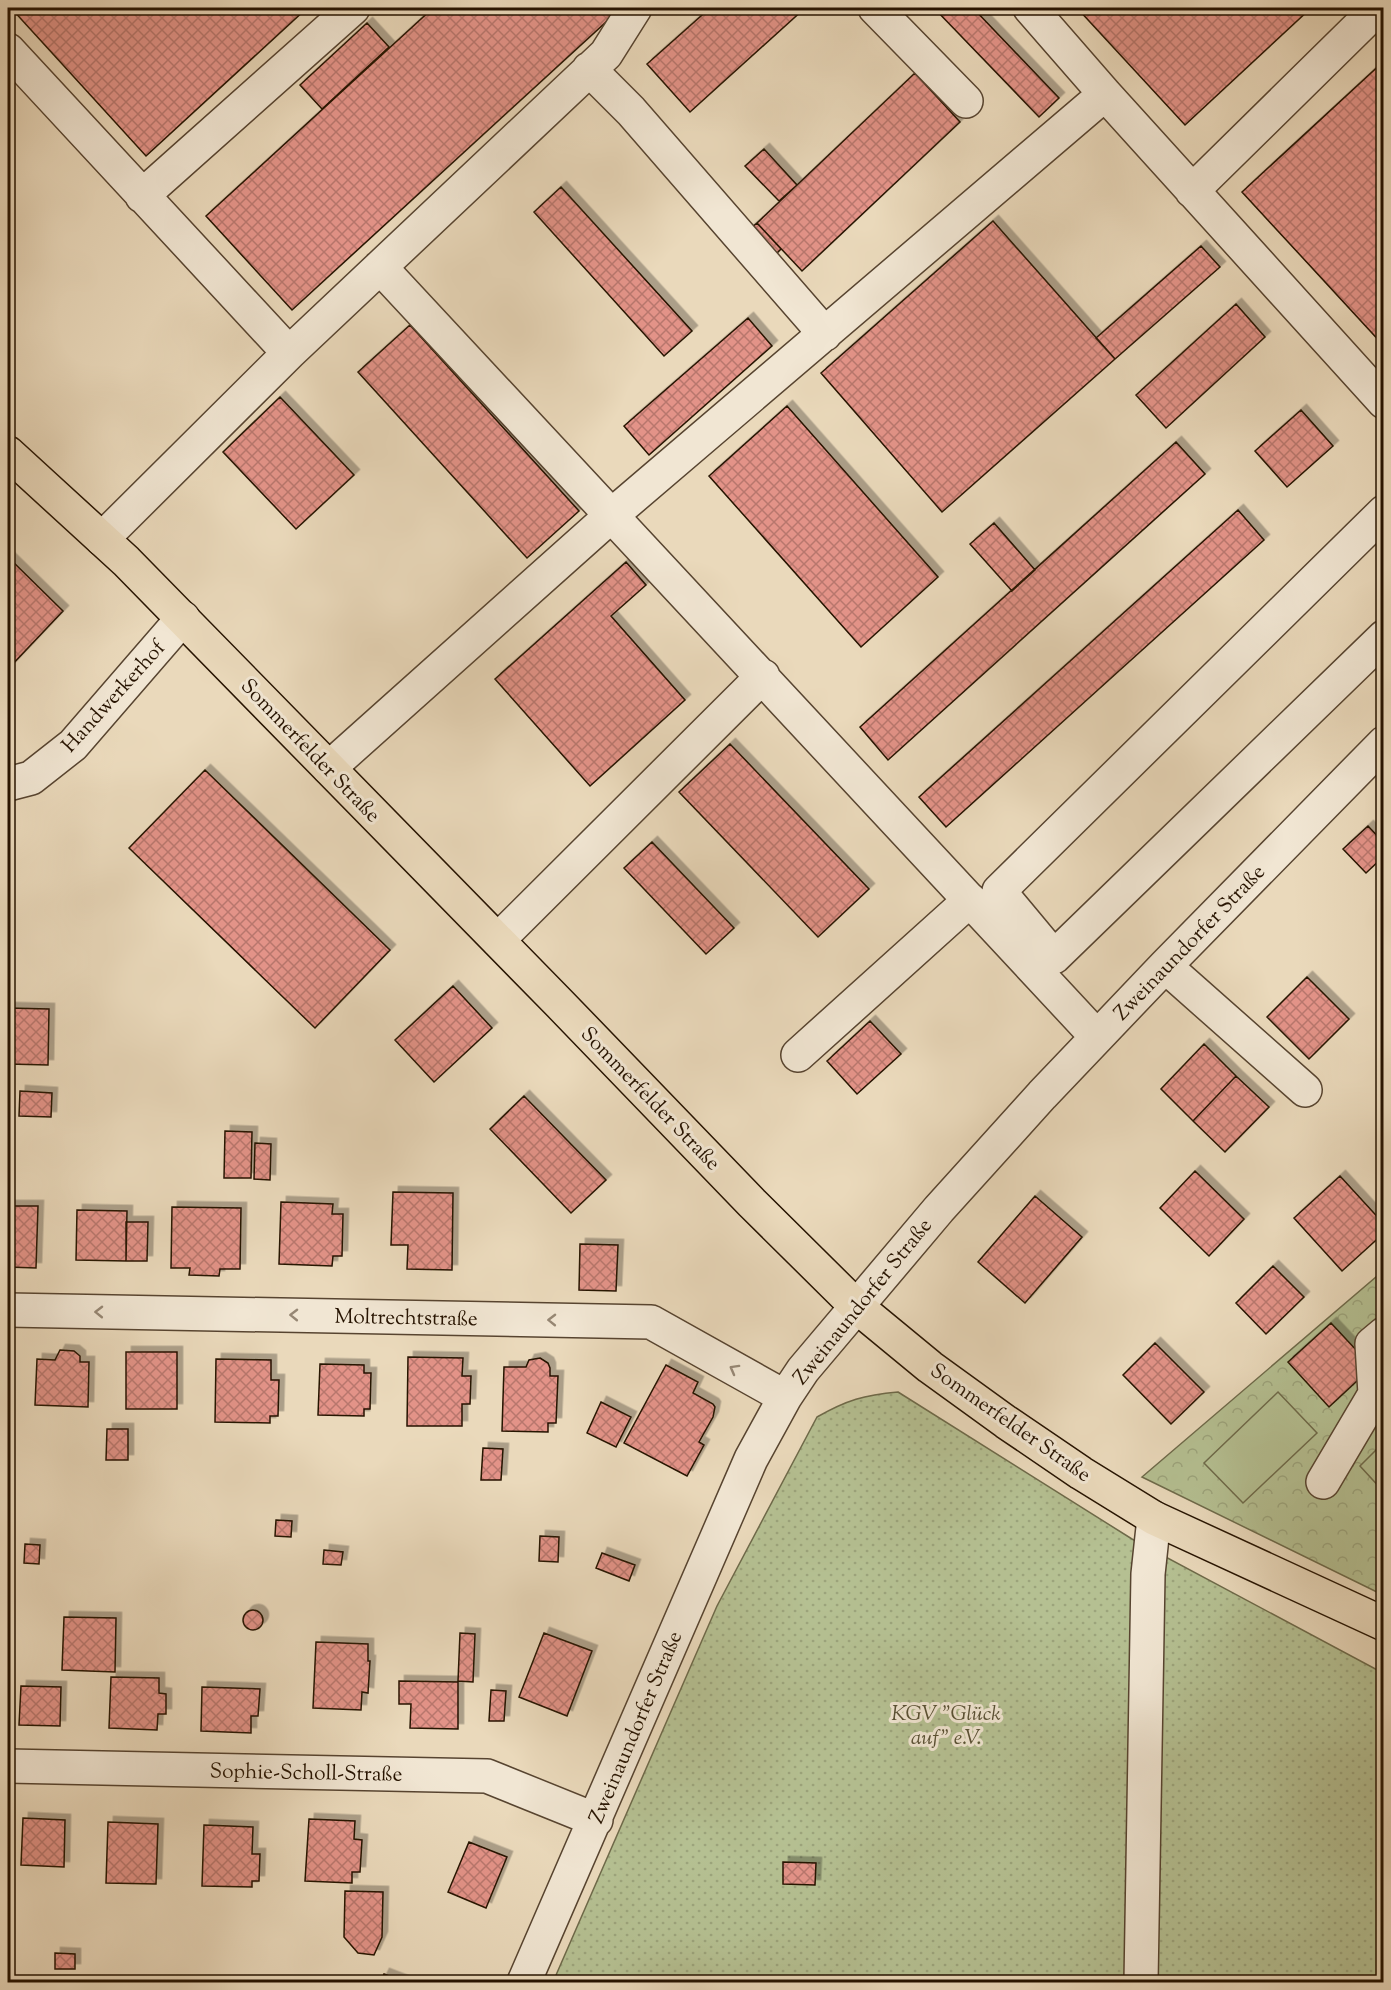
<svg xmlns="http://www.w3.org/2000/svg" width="1391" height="1990" font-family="'Sorts Mill Goudy',serif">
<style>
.grass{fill:url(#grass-dots);stroke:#6e6a4a;stroke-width:1.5}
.park{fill:url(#park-crowns);stroke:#6e6a4a;stroke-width:1.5}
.pitch{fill:#b5c092;stroke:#6e6a4a;stroke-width:1.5}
.building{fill:url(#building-cross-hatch);stroke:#261301;stroke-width:1.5;filter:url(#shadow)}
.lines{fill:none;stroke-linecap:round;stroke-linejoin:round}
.minor-casing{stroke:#574430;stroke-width:36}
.major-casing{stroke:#261301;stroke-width:36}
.minor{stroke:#f1e6d3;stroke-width:33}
.major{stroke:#ead9bb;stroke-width:33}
.oneway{stroke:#968774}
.labels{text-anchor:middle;stroke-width:6;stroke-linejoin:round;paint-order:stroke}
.street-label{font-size:21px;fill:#261301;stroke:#f1e6d3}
.park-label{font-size:21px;font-style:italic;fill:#585034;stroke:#f1e6d3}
</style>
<defs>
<pattern id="grass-dots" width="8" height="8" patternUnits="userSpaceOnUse" patternTransform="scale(1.5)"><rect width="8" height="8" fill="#b5c092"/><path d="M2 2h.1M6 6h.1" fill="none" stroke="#9ca47c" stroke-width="1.8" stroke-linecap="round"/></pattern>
<pattern id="park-crowns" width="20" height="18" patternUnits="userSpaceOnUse" patternTransform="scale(1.5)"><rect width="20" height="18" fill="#b5c092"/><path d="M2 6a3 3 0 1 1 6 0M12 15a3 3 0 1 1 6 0" fill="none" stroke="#9ca47c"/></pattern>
<pattern id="building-cross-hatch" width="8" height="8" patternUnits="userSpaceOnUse" patternTransform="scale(1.5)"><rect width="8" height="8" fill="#e39388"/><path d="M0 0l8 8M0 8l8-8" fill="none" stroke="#b8776d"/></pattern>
<filter id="shadow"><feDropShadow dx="5.5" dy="-5.5" stdDeviation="0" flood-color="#0004"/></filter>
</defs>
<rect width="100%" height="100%" fill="#ead9bb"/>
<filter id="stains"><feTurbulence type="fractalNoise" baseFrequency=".00333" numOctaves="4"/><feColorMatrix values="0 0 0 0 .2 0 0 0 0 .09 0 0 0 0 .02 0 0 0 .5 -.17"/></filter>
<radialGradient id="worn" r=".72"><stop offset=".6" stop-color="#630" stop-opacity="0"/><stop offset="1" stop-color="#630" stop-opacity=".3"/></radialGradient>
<!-- grass -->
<path class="grass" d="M 898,1392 L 1132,1539 L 1383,1673 L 1383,1982 L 553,1982 L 717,1606 L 817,1417 C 847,1400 864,1395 898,1392 Z"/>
<!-- park -->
<path class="park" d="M 1383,1271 L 1383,1595 L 1142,1477 Z"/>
<!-- pitch -->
<path class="pitch" d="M 1278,1392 L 1317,1433 L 1243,1503 L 1204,1463 Z
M 1383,1443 L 1383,1491 L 1360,1466 Z"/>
<!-- building -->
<path class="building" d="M 11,8 L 307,8 L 146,156 Z
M 433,8 L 614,8 L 618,11 L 292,310 L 206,216 Z
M 710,8 L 805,8 L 690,112 L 647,64 Z
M 934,8 L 973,8 L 1059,98 L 1039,117 Z
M 1077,8 L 1311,8 L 1185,125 Z
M 367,23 L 389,47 L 322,109 L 300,85 Z
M 1384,61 L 1384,346 L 1242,192 Z
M 915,73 L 960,122 L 802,271 L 757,223 Z
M 764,149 L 797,185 L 779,201 L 745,166 Z
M 561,187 L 692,331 L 664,356 L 534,212 Z
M 993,221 L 1115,359 L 942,512 L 821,373 Z
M 757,223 L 781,249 L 768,262 L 743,235 Z
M 1201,246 L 1220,267 L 1115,359 L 1096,338 Z
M 1236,304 L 1265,337 L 1166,428 L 1136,395 Z
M 748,318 L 772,346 L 649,455 L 624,426 Z
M 410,325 L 579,511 L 527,558 L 358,372 Z
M 280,397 L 354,475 L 296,529 L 223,452 Z
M 787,406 L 938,577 L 861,647 L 709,476 Z
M 1301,410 L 1333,446 L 1287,487 L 1255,451 Z
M 1176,442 L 1205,474 L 888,760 L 860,727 Z
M 1238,510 L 1264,540 L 946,827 L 919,797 Z
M 994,523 L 1035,570 L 1012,591 L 970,544 Z
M 8,557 L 63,611 L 8,669 Z
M 626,562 L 646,585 L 611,616 L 685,700 L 590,786 L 495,679 Z
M 730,744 L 869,889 L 818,937 L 679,792 Z
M 205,770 L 390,950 L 315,1028 L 129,848 Z
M 1368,826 L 1384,843 L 1384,856 L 1366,873 L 1343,849 Z
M 652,842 L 734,928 L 706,954 L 624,868 Z
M 1307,977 L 1349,1019 L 1309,1059 L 1267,1017 Z
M 453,986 L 492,1028 L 434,1082 L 395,1040 Z
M 8,1008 L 49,1009 L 48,1065 L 8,1064 Z
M 870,1021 L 901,1054 L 857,1094 L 827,1061 Z
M 1204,1044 L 1236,1076 L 1193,1121 L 1161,1089 Z
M 1236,1076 L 1269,1107 L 1225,1152 L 1193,1121 Z
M 20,1091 L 52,1093 L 51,1117 L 19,1116 Z
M 524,1096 L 606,1180 L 571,1213 L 490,1129 Z
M 225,1131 L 252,1132 L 251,1178 L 224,1178 Z
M 255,1143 L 271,1144 L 270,1180 L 254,1179 Z
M 1195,1171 L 1244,1219 L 1209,1256 L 1160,1208 Z
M 1340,1176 L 1384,1224 L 1384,1233 L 1342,1271 L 1294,1218 Z
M 393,1192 L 453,1193 L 452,1270 L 407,1269 L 408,1245 L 391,1245 Z
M 1035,1196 L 1082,1237 L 1025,1303 L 978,1262 Z
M 281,1202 L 333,1204 L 332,1214 L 343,1214 L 342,1256 L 333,1256 L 332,1266 L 279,1264 Z
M 8,1206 L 38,1206 L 36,1268 L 8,1267 Z
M 172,1207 L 241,1208 L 240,1269 L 220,1269 L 219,1276 L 189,1275 L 190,1268 L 171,1268 Z
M 77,1210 L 127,1211 L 126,1261 L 76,1260 Z
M 126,1222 L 148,1222 L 147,1261 L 126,1261 Z
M 580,1244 L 618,1245 L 616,1291 L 579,1290 Z
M 1273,1266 L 1304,1297 L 1266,1334 L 1236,1303 Z
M 1331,1323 L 1372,1367 L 1329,1407 L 1288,1362 Z
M 1155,1343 L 1204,1392 L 1171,1424 L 1123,1375 Z
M 60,1350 L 74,1351 L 80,1356 L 80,1362 L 89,1362 L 88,1407 L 35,1405 L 37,1359 L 55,1360 Z
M 126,1352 L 177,1352 L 177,1409 L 126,1409 Z
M 408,1357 L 463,1358 L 462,1376 L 471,1376 L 470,1404 L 462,1404 L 462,1426 L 407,1426 Z
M 540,1358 L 548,1363 L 550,1368 L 550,1376 L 558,1376 L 556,1423 L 548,1423 L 548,1432 L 502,1431 L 504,1367 L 526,1367 L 529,1360 Z
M 216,1359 L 271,1360 L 271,1380 L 279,1380 L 278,1416 L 270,1416 L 270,1423 L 215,1422 Z
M 320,1364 L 364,1365 L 364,1373 L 371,1373 L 370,1409 L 364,1409 L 364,1416 L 318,1415 Z
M 666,1365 L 698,1382 L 693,1393 L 713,1404 L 715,1407 L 713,1417 L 699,1442 L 704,1445 L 687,1476 L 624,1443 Z
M 601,1402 L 631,1417 L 616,1447 L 587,1433 Z
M 107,1429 L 128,1429 L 128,1460 L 106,1460 Z
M 483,1448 L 503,1449 L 501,1480 L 481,1480 Z
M 276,1520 L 292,1521 L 291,1537 L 275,1536 Z
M 540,1536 L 559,1537 L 558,1562 L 539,1561 Z
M 25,1544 L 40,1545 L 39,1564 L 24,1563 Z
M 324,1550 L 343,1552 L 341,1565 L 323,1564 Z
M 602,1553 L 635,1565 L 629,1581 L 596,1568 Z
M243 1620a10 10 0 1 1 20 0a10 10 0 1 1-20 0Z
M 64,1617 L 116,1618 L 115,1672 L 62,1670 Z
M 460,1633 L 475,1634 L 473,1682 L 458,1681 Z
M 544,1633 L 592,1651 L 567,1716 L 519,1697 Z
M 316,1642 L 368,1644 L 368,1661 L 370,1661 L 368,1693 L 362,1692 L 361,1710 L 313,1708 Z
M 111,1677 L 159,1678 L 159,1693 L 166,1694 L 166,1714 L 158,1714 L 157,1730 L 109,1728 Z
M 399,1681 L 458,1682 L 458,1729 L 410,1728 L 411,1704 L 399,1704 Z
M 21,1686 L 61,1687 L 60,1726 L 19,1725 Z
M 202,1687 L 260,1689 L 258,1716 L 251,1716 L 251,1733 L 201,1731 Z
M 491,1690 L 506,1691 L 504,1721 L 489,1721 Z
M 23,1818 L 65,1820 L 64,1867 L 21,1865 Z
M 309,1819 L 355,1821 L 354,1839 L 362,1840 L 360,1872 L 352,1872 L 352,1883 L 305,1881 Z
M 108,1822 L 158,1824 L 156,1884 L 106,1883 Z
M 204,1825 L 253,1827 L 252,1854 L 260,1854 L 259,1881 L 252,1881 L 252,1887 L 202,1886 Z
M 469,1842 L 507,1857 L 486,1908 L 448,1892 Z
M 783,1862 L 816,1863 L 815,1885 L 783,1884 Z
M 345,1891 L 383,1892 L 382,1937 L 374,1955 L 358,1953 L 344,1937 Z
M 55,1953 L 75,1954 L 75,1969 L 55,1969 Z
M 384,1974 L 405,1982 L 380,1982 Z"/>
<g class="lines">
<!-- minor casing -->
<g class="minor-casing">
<path id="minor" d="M 875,8 L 966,101
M 8,50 L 289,353
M 589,69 L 631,111 L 825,334
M 1105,94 L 1384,402
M 1192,191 L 1378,8
M 142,196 L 353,8
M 380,267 L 1097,1037
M 1384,512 L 999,891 L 1054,957 L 1384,637
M 102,539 L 289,353 L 606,54 L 635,8
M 329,768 L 612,515 L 1105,94 L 1030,8
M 8,784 L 31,778 L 73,745 L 183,618
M 498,940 L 763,676
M 1165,966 L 1305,1090
M 798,1055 L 970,900
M 8,1310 L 651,1322 L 785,1397
M 1323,1482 L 1375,1394 L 1372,1344 L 1384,1334
M 8,1766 L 487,1776 L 596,1820
M 524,1982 L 751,1459 L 785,1397 L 803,1370 L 939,1209 L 1042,1095 L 1165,966 L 1384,743
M 1141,1982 L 1148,1574 L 1154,1518"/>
</g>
<!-- major casing -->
<g class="major-casing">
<path id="major" d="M 8,453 L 126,561 L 560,1004 L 752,1203 L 856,1306 L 930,1367 L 1006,1422 L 1081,1473 L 1154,1518 L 1384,1624"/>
</g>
<!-- minor -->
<use href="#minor" class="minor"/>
<!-- major -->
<use href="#major" class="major"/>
</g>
<!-- one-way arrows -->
<defs><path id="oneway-chevron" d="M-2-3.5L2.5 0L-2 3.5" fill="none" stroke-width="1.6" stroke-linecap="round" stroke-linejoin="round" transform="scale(1.5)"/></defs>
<g class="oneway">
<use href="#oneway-chevron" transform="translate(99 1312) rotate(-179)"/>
<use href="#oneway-chevron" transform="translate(294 1315) rotate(-179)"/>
<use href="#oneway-chevron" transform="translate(552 1320) rotate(-179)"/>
<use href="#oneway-chevron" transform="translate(734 1369) rotate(-151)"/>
</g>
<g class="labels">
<!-- street labels -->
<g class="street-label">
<text transform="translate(113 696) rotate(-48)" y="7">Handwerkerhof</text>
<text transform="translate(311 750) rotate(46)" y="7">Sommerfelder Straße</text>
<text transform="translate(1189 942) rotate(-46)" y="7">Zweinaundorfer Straße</text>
<text transform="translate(651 1098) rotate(46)" y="7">Sommerfelder Straße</text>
<text transform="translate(862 1301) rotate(-51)" y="7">Zweinaundorfer Straße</text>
<text transform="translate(406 1317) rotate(1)" y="7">Moltrechtstraße</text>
<text transform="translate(1011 1422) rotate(35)" y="7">Sommerfelder Straße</text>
<text transform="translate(635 1727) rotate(-67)" y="7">Zweinaundorfer Straße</text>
<text transform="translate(306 1772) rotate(1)" y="7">Sophie-Scholl-Straße</text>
</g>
<!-- park labels -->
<g class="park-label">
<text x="946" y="1720">KGV "Glück<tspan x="946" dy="24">auf" e.V.</tspan></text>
</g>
</g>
<!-- margin -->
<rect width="1391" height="1990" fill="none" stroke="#ead9bb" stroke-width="30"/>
<rect x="9" y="9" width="1373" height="1972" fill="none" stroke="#261301" stroke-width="3"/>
<rect x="15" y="15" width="1361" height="1960" fill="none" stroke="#261301" stroke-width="1.5"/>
<rect width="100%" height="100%" filter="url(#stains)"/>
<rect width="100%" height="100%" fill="url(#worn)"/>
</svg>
